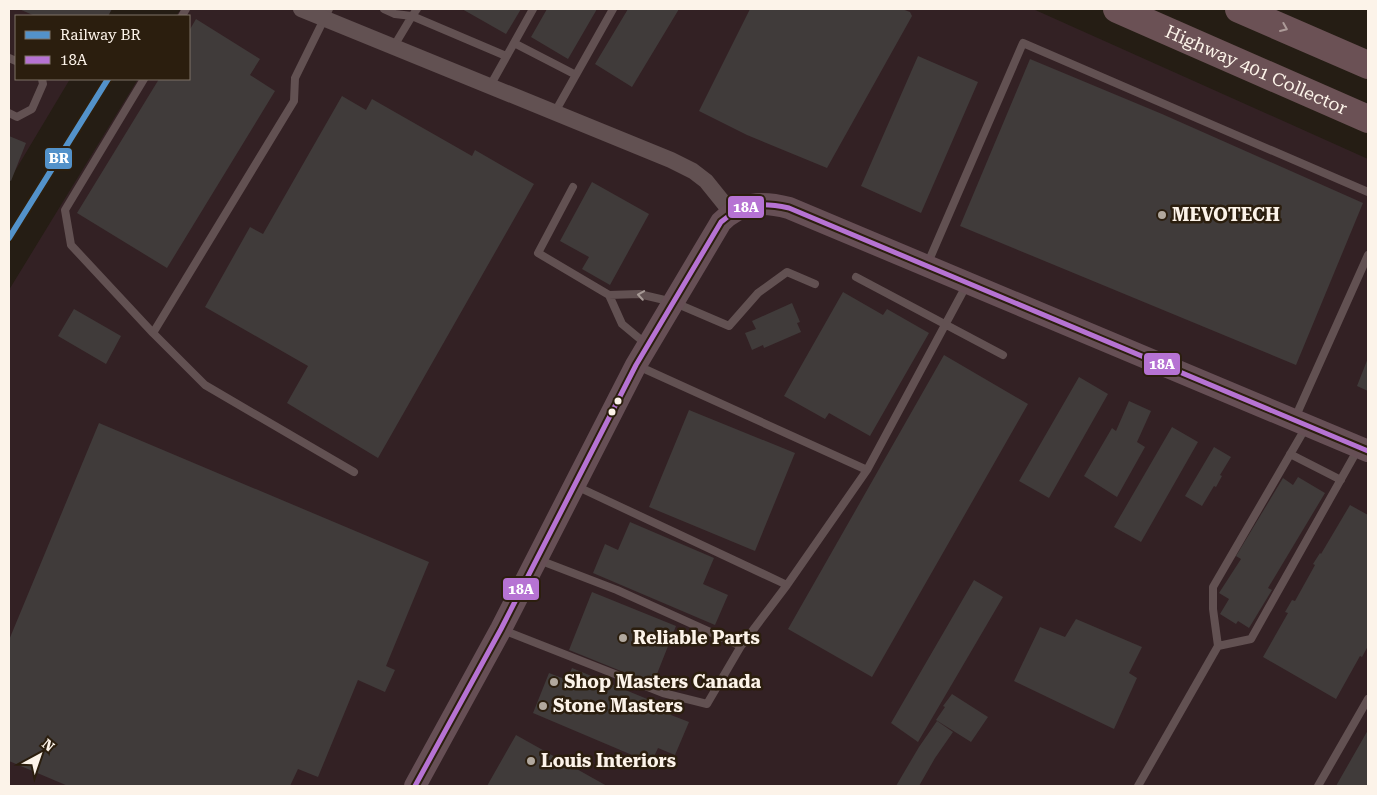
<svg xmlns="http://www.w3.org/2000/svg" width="1377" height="795" font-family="'Roboto Serif',serif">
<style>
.industrial{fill:#332124}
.building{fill:#403b3a}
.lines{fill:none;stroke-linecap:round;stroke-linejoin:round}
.lane{stroke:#625152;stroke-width:8}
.street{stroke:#625152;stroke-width:16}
.secondary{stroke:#664f55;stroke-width:22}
.highway{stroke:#6b5155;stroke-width:28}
.bus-1-casing{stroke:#2b1e0e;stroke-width:9}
.bus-1{stroke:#b673d3;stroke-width:5}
.rail-1-casing{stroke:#2b1e0e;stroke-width:10}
.rail-1{stroke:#5392ca;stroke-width:6}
.oneway{stroke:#ac9a98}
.oneway2{stroke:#a79a96}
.poi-dot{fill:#b1a89e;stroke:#2b1e0e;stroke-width:2}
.bus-dot{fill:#fcf3e9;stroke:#2b1e0e;stroke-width:2}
.labels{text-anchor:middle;stroke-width:5;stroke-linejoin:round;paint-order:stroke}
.street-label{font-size:18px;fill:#fcf3e9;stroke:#2b1e0e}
.poi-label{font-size:18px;font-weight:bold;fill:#fcf3e9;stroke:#2b1e0e;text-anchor:start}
.line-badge{stroke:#2b1e0e;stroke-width:2}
.badge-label{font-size:14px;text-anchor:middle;font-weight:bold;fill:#fff}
</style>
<rect width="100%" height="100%" fill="#251d14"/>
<!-- industrial -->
<path class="industrial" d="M 9,9 L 112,9 L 108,16 L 16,16 L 16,79 L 70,79 L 9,181 Z
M 181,9 L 1033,9 L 1368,159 L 1368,786 L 9,786 L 9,290 L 138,79 L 189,79 L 189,16 L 176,16 Z"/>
<!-- building -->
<path class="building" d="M 19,9 L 112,9 L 108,16 L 35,16 Z
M 462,9 L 521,9 L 506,34 Z
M 547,9 L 597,9 L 568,59 L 531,37 Z
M 628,9 L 679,9 L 632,87 L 595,64 Z
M 750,9 L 902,9 L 910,12 L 912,16 L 827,168 L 747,135 L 699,111 Z
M 196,19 L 260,59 L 250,75 L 275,91 L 167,268 L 77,213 L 159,79 L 189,79 L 189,31 Z
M 918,56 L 978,82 L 921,213 L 861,186 Z
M 1030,59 L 1162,114 L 1363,203 L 1296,365 L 960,226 Z
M 342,96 L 366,110 L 372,99 L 472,156 L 475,150 L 534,184 L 378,458 L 287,403 L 308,366 L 205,307 L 250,227 L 263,234 Z
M 9,136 L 26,143 L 11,181 L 9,180 Z
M 592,182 L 649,214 L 610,285 L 582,269 L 589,257 L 560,241 Z
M 843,292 L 883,315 L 887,309 L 929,333 L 870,436 L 829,413 L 825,419 L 784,396 Z
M 792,303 L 800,322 L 797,323 L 801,332 L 764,348 L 763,345 L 752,350 L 745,333 L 756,329 L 752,321 Z
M 74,309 L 121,336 L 106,364 L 58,336 Z
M 944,355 L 1028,404 L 872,677 L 788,629 Z
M 1368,358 L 1368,391 L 1357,386 Z
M 1079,377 L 1108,394 L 1049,498 L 1019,481 Z
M 1129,401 L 1151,411 L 1137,442 L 1145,447 L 1117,497 L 1084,476 L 1112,428 L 1116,431 Z
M 689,410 L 795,453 L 755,551 L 649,507 Z
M 99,423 L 429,562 L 386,666 L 395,670 L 385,692 L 358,680 L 318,777 L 298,769 L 290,786 L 68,786 L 9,761 L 9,640 Z
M 1172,427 L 1198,442 L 1141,542 L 1114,527 Z
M 1214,447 L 1231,457 L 1220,475 L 1222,476 L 1216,487 L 1214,486 L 1202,506 L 1185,496 Z
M 1298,477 L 1325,493 L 1268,588 L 1272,590 L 1249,628 L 1238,621 L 1236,624 L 1220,614 L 1229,599 L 1219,593 L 1241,559 L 1236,556 L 1283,478 L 1293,485 Z
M 1350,505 L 1368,515 L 1368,646 L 1362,657 L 1360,656 L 1336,699 L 1263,657 L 1288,613 L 1285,612 L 1292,600 L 1295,601 L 1315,565 L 1313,564 L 1320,553 L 1321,554 Z
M 630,522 L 714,558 L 703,584 L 728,595 L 715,625 L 593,573 L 605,544 L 618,550 Z
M 974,580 L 1003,597 L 918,742 L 891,723 Z
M 592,592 L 676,626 L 653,684 L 569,650 Z
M 1076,619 L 1142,647 L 1129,673 L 1137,678 L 1114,729 L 1014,681 L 1040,627 L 1065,637 Z
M 572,668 L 674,710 L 671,715 L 689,722 L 675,755 L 658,748 L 651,763 L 533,713 L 549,673 L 567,680 Z
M 952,694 L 988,717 L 971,742 L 936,720 L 945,707 L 943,706 Z
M 937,721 L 953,732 L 935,758 L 919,786 L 896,786 L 919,747 Z
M 1368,730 L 1368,786 L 1336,786 Z
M 516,735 L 607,786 L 487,786 Z"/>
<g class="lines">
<!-- lane -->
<path class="lane" d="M 384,9 L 395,14 L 412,16 L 417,9
M 182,16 L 186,9
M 514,43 L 576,75
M 394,46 L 412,16 L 506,56
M 9,58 L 16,61
M 144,79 L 65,210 L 71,245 L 153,333 L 294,101 L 295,78 L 329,9
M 490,86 L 533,9
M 555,112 L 613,9
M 9,113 L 17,117 L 32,109 L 43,84 L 42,79
M 573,187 L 538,253 L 609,295 L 639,294 L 673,302 L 729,326 L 758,293 L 787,272 L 815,284
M 927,265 L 1023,43 L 1368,192
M 856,277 L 1003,355
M 609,295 L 622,324 L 646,344
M 153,333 L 205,385 L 354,472
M 638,366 L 867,470 L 966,286
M 1295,418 L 1368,255
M 1290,454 L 1341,480
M 576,486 L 787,585
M 503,630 L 663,693 L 707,704 L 741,646 L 617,590 L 539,560
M 741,646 L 787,585 L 867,470
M 1218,646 L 1251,639 L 1358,449
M 1138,786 L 1218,646 L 1213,609 L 1213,587 L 1306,427
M 1318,786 L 1368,699"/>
<!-- street -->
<path class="street" d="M 301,9 L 671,160 L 693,171 L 706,181 L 731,212"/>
<!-- secondary -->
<path class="secondary" d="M 415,786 L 501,629 L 636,365 L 721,222 C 741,202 762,201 789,208 L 1368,451"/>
<!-- highway -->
<g class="highway">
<path id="s1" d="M 1117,9 L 1368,119"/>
<path d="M 1239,9 L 1368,65"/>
</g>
<!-- bus-1 casing -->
<g class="bus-1-casing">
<path id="bus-1" d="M 415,786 L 501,629 L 636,365 L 721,222 C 743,203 761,202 789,208 L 1368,451"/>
</g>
<!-- bus-1 -->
<use href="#bus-1" class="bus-1"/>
<!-- rail-1 casing -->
<g class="rail-1-casing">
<path id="rail-1" d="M 9,238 L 108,79"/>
</g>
<!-- rail-1 -->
<use href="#rail-1" class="rail-1"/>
</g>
<!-- one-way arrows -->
<defs><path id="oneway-chevron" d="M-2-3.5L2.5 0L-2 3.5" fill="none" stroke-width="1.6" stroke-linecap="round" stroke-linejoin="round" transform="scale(1.25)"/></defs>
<use class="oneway" href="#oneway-chevron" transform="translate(1284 28) rotate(23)"/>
<use class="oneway2" href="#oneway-chevron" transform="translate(641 295) rotate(-171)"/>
<!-- markers -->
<g class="poi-dot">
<circle cx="1162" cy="215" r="5"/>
<circle cx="623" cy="638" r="5"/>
<circle cx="554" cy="682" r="5"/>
<circle cx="543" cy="706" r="5"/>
<circle cx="531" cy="761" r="5"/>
</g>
<g class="bus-dot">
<circle cx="618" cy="401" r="4.5"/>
<circle cx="612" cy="412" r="4.5"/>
</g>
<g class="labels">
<!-- street labels -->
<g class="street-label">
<text dy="6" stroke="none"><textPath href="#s1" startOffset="152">Highway 401 Collector</textPath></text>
</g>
<!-- poi labels -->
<g class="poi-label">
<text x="1172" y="221">MEVOTECH</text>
<text x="633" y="644">Reliable Parts</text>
<text x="564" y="688">Shop Masters Canada</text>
<text x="553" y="712">Stone Masters</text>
<text x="541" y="767">Louis Interiors</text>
</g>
</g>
<g class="line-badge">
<rect x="44" y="147" width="29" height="23" rx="5" fill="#5392ca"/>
<rect x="727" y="195" width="38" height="24" rx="5" fill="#b673d3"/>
<rect x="1143" y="352" width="38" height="24" rx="5" fill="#b673d3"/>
<rect x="502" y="577" width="38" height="24" rx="5" fill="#b673d3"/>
</g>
<g class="badge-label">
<text x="59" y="163">BR</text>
<text x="746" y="212">18A</text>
<text x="1162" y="369">18A</text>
<text x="521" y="594">18A</text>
</g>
<!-- border -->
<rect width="1377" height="795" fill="none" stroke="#fcf3e9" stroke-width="20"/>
<!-- legend -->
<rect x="15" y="15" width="175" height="65" fill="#2b1e0e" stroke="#7f7366"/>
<rect x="25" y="31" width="25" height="8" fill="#5392ca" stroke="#7f7366"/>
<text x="60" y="40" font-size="15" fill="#fcf3e9">Railway BR</text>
<rect x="25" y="56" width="25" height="8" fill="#b673d3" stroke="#7f7366"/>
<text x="60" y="65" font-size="15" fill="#fcf3e9">18A</text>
<!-- north arrow -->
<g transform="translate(40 755) rotate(40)" stroke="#2b1e0e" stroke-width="4" paint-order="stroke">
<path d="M0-4L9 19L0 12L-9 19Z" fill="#fcf3e9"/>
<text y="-8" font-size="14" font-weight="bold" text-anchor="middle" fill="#fcf3e9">N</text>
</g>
</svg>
